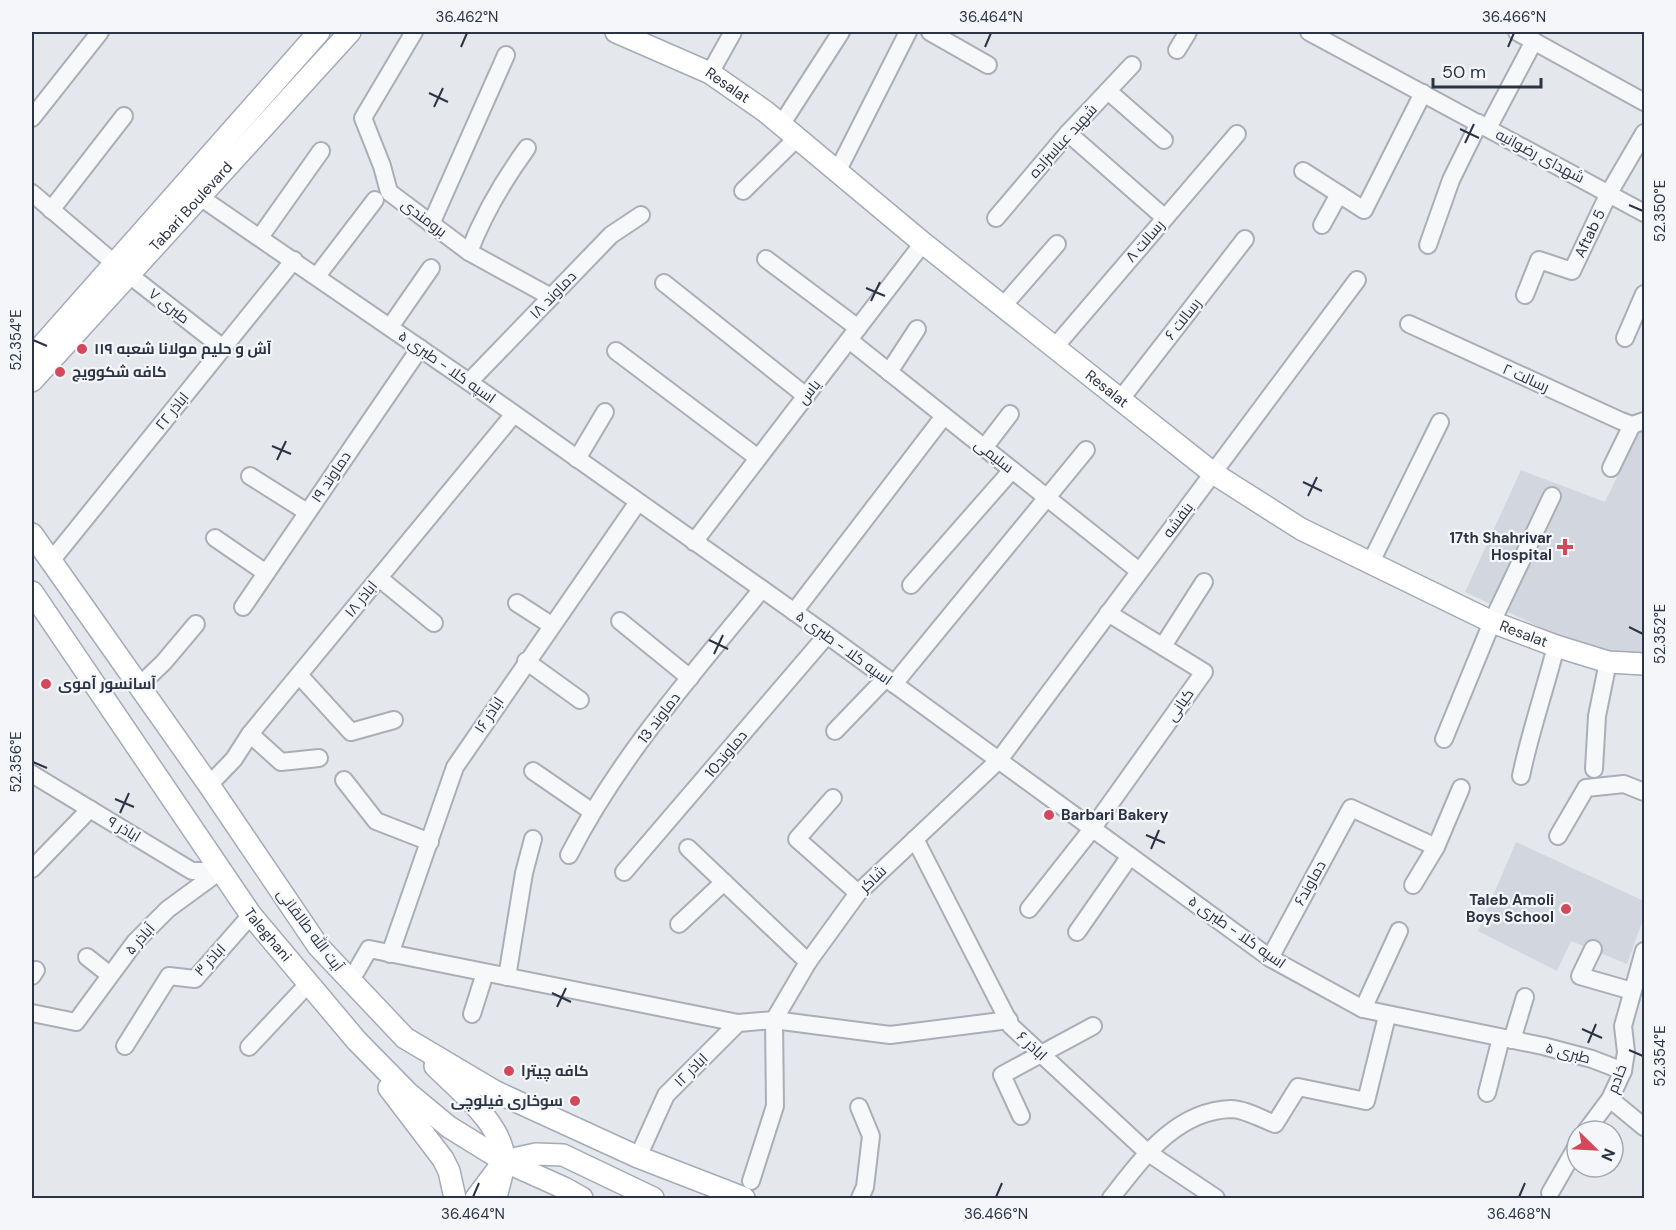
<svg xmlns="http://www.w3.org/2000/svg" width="1676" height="1230" font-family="'DM Sans',Cairo,sans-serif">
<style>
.built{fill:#d2d6de}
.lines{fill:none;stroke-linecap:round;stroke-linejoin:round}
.minor-casing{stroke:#a9aeb7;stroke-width:20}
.major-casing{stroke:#a3abb8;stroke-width:24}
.minor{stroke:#f7f8fa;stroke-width:16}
.major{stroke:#fff;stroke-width:21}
.ticks{fill:none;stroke:#2b3445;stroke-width:2}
.poi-dot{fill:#d1495b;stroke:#f4f6f9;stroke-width:2}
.labels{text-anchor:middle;stroke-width:4.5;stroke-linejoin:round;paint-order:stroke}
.street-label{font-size:15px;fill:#2b3445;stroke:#f4f6f9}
.poi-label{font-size:15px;font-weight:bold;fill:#2b3445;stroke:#f4f6f9;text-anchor:start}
.neatline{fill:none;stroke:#2b3445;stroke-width:2}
.ticks-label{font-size:15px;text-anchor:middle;fill:#2b3445}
</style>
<rect width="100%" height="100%" fill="#e4e7ec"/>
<!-- built -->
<path class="built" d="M 1644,429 L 1644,656 L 1595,653 L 1465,592 L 1521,470 L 1605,502 L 1637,436 Z
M 1516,842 L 1644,901 L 1644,917 L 1627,964 L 1571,941 L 1557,971 L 1478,931 Z"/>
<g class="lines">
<!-- minor casing -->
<g class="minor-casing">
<g id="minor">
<path d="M 414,32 L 363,118 L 382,166 L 389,192 L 469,252 L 551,297"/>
<path d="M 930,32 L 988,65"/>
<path d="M 1309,32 L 1644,213"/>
<path d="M 1517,32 L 1644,102"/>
<path d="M 1177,50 L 1188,32"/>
<path d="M 710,73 L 733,32"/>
<path d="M 1108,91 L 1164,140"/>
<path d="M 32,118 L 100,32"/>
<path d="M 781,125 L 841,32"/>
<path d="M 1488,128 L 1534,41"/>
<path d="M 1068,133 L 1165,218"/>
<path d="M 1303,171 L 1364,210 L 1423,93"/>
<path d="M 837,172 L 908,32"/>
<path d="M 743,191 L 797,138"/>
<path d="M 32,193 L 114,263 L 223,348"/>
<path d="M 200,197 L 469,382 L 827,635 L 1270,958 L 1363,1009 L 1543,1046 L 1592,1059 L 1623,1071"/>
<path d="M 51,210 L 124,116"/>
<path d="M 996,218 L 1068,133 L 1132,65"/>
<path d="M 431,224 L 506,55"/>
<path d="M 1322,225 L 1339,194"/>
<path d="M 260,237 L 321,151"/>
<path d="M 1428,245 L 1451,180 L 1479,123"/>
<path d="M 469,252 C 484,213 503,181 527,148"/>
<path d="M 766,259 L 858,328"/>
<path d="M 317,276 L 375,200"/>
<path d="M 664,283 L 806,396"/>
<path id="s1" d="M 1525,295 L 1539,260 L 1572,271 L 1609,193 L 1644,133"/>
<path d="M 1002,307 L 1057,244"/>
<path d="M 1409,324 L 1621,421 L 1632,425 L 1644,421"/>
<path d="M 390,327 L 431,268"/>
<path d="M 1625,338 L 1644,294"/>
<path d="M 849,340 L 1139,571"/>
<path d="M 1054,348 L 1237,134"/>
<path d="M 616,351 L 758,458"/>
<path d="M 889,372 L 917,329"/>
<path d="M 469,382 L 611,235 L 641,215"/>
<path d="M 1120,400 L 1245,239"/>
<path d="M 984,448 L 1010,414"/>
<path d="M 577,459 L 605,412"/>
<path d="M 1611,468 L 1632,425"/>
<path d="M 250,476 L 307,512"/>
<path d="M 215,538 L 266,573"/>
<path d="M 694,542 L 923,243"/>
<path d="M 51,561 L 294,260"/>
<path d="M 1370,564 L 1440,422"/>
<path d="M 379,578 L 434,623"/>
<path d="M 911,585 L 1012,470"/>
<path d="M 517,603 L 551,625"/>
<path d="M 243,607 L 420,348"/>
<path d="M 794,612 L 944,416"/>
<path d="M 620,621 L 690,678"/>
<path d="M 1163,646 L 1204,582"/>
<path d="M 526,661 L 580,700"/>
<path d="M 299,675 L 351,732 L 394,720"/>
<path d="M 894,684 L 1086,450"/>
<path d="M 139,686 L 164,662 L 196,624"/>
<path d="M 835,731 L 886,678"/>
<path d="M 250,734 L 281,762 L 319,758"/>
<path d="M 1444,739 L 1492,622 L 1552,496"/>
<path d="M 1594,769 L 1597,716 L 1608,662"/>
<path d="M 533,771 L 591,811"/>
<path d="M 32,774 L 192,871 L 220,871"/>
<path d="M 1521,776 C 1530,732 1545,690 1556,646"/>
<path d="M 344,780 L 376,821 L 430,842"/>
<path d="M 209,785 L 234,759 L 250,734 L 514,414"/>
<path d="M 833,798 L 797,839 L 858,893"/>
<path d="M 1558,836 L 1586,788 L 1624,784 L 1644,792"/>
<path d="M 915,839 L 1011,1026 L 1147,1152 L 1216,1198"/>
<path d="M 688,848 L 808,962"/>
<path d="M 569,855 C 619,757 693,674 762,589"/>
<path d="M 32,869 L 90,809"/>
<path d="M 624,872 L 827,635"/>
<path d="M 1413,885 L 1436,847 L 1461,788"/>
<path d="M 1029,909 L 1092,829 L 1204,672 L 1108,613"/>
<path d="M 679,924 L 724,882"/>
<path d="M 1077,932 L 1130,856"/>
<path d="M 1593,949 L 1580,976 L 1632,991"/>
<path d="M 390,954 L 455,767 L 638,502"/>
<path d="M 87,957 L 110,975"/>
<path d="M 1270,958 L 1351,808 L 1436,847"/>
<path d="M 32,976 L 36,970"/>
<path d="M 507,977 L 524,873 L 533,839"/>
<path d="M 350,982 L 369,949 L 738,1023"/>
<path d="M 1363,1009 L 1399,931"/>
<path d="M 32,1013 L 76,1022 L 135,942 L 168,909 L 220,871"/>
<path d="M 472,1014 L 485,973"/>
<path d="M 774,1020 L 808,962 L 858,893 L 999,760 L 1357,280"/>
<path d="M 1512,1040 L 1525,997"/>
<path d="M 125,1046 L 169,976 L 195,979 L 251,915"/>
<path d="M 249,1047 L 309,983"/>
<path d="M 1487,1093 L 1501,1038"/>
<path d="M 1610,1099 L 1644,1127"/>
<path d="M 859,1107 L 871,1136 L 865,1187 L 860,1198"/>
<path d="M 1021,1116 L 1002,1075 L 1093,1026"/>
<path d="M 1586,1131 L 1610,1099 L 1623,1071 L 1626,1052 L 1623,1026 L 1644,951"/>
<path d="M 638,1157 L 666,1095 L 738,1023 L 774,1020 L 890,1035 L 1009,1020"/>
<path d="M 751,1181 L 775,1106 L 774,1020"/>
<path d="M 1550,1193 L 1577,1146"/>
<path d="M 1111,1198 C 1142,1159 1175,1111 1231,1109 C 1244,1109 1262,1119 1275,1124 L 1298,1087 L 1366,1101 L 1387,1016"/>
</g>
</g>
<!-- major casing -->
<g class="major-casing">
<g id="major">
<path id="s2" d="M 616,32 L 710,73 L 766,112 L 923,243 L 1213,473 L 1301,529 L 1492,622 L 1556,646 L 1608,662 L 1644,664"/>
<path d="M 32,357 L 319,32"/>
<path id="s3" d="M 32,381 L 350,32"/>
<path d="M 32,534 L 209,785 L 318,946 L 405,1038 L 496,1092 L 638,1157 L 744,1198"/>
<path id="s4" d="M 32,592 L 251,915 L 356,1040 L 408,1093 L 449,1127 L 504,1161 L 564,1188 L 582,1198"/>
<path d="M 435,1066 C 458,1089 505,1126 504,1162 C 503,1174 498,1187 496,1198"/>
<path d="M 389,1088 L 443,1159 L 449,1171 L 455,1198"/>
<path d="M 476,1198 L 504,1161 L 536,1154 L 563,1155 L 653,1198"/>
</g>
</g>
<!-- minor -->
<use href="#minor" class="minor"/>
<!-- major -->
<use href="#major" class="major"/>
</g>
<!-- ticks -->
<path class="ticks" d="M 461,47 L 467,33M 985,47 L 991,33M 1508,47 L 1514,33M 429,93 L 448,102M 434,107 L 443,88M 1460,129 L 1479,138M 1465,143 L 1474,124M 1629,205 L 1643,211M 866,288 L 885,296M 871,301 L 880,282M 33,340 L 47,346M 272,446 L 291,454M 277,460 L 286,441M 1303,482 L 1322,491M 1308,496 L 1317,477M 1629,627 L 1643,634M 709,640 L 728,649M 714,654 L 723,635M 33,762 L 47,768M 115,799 L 134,807M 120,813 L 129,793M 1146,835 L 1165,843M 1151,849 L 1159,830M 552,993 L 571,1002M 557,1007 L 566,988M 1582,1029 L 1602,1038M 1588,1043 L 1596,1024M 1629,1050 L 1643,1056M 473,1197 L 479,1183M 996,1197 L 1002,1183M 1519,1197 L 1525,1183"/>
<!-- markers -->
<g class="poi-dot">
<circle cx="82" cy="349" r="6"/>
<circle cx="60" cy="372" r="6"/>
<path d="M1562 538h6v6h6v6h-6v6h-6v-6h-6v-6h6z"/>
<circle cx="46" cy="684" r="6"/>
<circle cx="1049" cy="815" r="6"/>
<circle cx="1566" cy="909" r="6"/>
<circle cx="509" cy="1071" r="6"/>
<circle cx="575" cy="1101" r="6"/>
</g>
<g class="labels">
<!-- street labels -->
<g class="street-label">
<text dy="5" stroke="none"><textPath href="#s2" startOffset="124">Resalat</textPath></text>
<text transform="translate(1063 141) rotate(-48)" y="5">شهید عباسزاده</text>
<text transform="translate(1540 156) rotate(28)" y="5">شهدای رضوانیه</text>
<text dy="5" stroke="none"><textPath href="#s3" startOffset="236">Tabari Boulevard</textPath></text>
<text transform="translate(424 218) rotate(37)" y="5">برومندی</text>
<text dy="5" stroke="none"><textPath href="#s1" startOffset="114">Aftab 5</textPath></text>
<text transform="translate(1145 241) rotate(-49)" y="5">رسالت ۸</text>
<text transform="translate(553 295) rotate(-46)" y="5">دماوند ۱۸</text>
<text transform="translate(169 306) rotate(38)" y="5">طبری ۷</text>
<text transform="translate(1183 319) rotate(-52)" y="5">رسالت ۶</text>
<text transform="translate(447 367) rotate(35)" y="5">اسپه کلا - طبری ۵</text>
<text transform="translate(1526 378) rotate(24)" y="5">رسالت ۲</text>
<text dy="5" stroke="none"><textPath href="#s2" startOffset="610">Resalat</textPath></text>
<text transform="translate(809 392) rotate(-52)" y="5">یاس</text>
<text transform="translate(172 411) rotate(-51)" y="5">اباذر ۲۲</text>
<text transform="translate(994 456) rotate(38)" y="5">سلیمی</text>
<text transform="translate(331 477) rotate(-56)" y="5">دماوند ۱۹</text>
<text transform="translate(1178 520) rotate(-53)" y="5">بنفشه</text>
<text transform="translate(361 599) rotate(-51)" y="5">اباذر ۱۸</text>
<text dy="5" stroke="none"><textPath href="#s2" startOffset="1096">Resalat</textPath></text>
<text transform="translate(844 648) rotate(36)" y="5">اسپه کلا - طبری ۵</text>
<text transform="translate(1180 705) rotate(-55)" y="5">کیانی</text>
<text transform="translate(489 715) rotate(-56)" y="5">اباذر ۱۶</text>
<text transform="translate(659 718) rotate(-53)" y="5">دماوند 13</text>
<text transform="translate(726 754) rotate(-50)" y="5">دماوند10</text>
<text transform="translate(124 829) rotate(31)" y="5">اباذر ۹</text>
<text transform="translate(873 879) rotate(-44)" y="5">شاکر</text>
<text transform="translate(1310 883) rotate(-61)" y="5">دماوند۶</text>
<text transform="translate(310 930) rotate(53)" y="5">آیت الله طالقانی</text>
<text transform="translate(1237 932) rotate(35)" y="5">اسپه کلا - طبری ۵</text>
<text dy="5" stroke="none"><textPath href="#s4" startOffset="416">Taleghani</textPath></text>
<text transform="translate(140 939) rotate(-48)" y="5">آباذر ۵</text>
<text transform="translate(210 960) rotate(-47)" y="5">اباذر ۳</text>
<text transform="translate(1032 1046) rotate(43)" y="5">اباذر ۶</text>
<text transform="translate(1568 1053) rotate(15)" y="5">طبری ۵</text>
<text transform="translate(691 1070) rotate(-45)" y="5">اباذر ۱۲</text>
<text transform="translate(1617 1079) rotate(-69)" y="5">خادم</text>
</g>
<!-- poi labels -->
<g class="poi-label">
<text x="94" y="354">آش و حلیم مولانا شعبه ۱۱۹</text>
<text x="72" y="377">کافه شکوویچ</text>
<text x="1552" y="543" text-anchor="end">17th Shahrivar<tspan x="1552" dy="17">Hospital</tspan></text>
<text x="58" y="689">آسانسور آموی</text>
<text x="1061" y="820">Barbari Bakery</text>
<text x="1554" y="905" text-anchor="end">Taleb Amoli<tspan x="1554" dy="17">Boys School</tspan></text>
<text x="521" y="1076">کافه چیترا</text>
<text x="563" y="1106" text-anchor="end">سوخاری فیلوچی</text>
</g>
</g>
<!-- border -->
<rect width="1676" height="1230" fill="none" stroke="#f4f6f9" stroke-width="66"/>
<!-- north arrow -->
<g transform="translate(1595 1149) rotate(114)"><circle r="28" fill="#f4f6f9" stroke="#a4a8b1" stroke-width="1.5"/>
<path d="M0-4.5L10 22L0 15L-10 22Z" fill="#d1495b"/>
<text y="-9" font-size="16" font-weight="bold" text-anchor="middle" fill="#2b3445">N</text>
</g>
<!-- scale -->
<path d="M1433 78v9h108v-9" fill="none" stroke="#2b3445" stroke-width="3"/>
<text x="1442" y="78" font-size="18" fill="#2b3445" stroke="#f4f6f9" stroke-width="4.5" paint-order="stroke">50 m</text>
<rect x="33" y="33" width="1610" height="1164" class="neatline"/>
<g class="ticks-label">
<text x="467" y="22">36.462°N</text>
<text x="991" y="22">36.464°N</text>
<text x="1514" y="22">36.466°N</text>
<text transform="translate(1660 211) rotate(-90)" y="5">52.350°E</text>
<text transform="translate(16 340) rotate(-90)" y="5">52.354°E</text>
<text transform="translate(1660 634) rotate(-90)" y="5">52.352°E</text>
<text transform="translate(16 762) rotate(-90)" y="5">52.356°E</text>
<text transform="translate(1660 1056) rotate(-90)" y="5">52.354°E</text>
<text x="473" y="1219">36.464°N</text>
<text x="996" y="1219">36.466°N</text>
<text x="1519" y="1219">36.468°N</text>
</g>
</svg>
